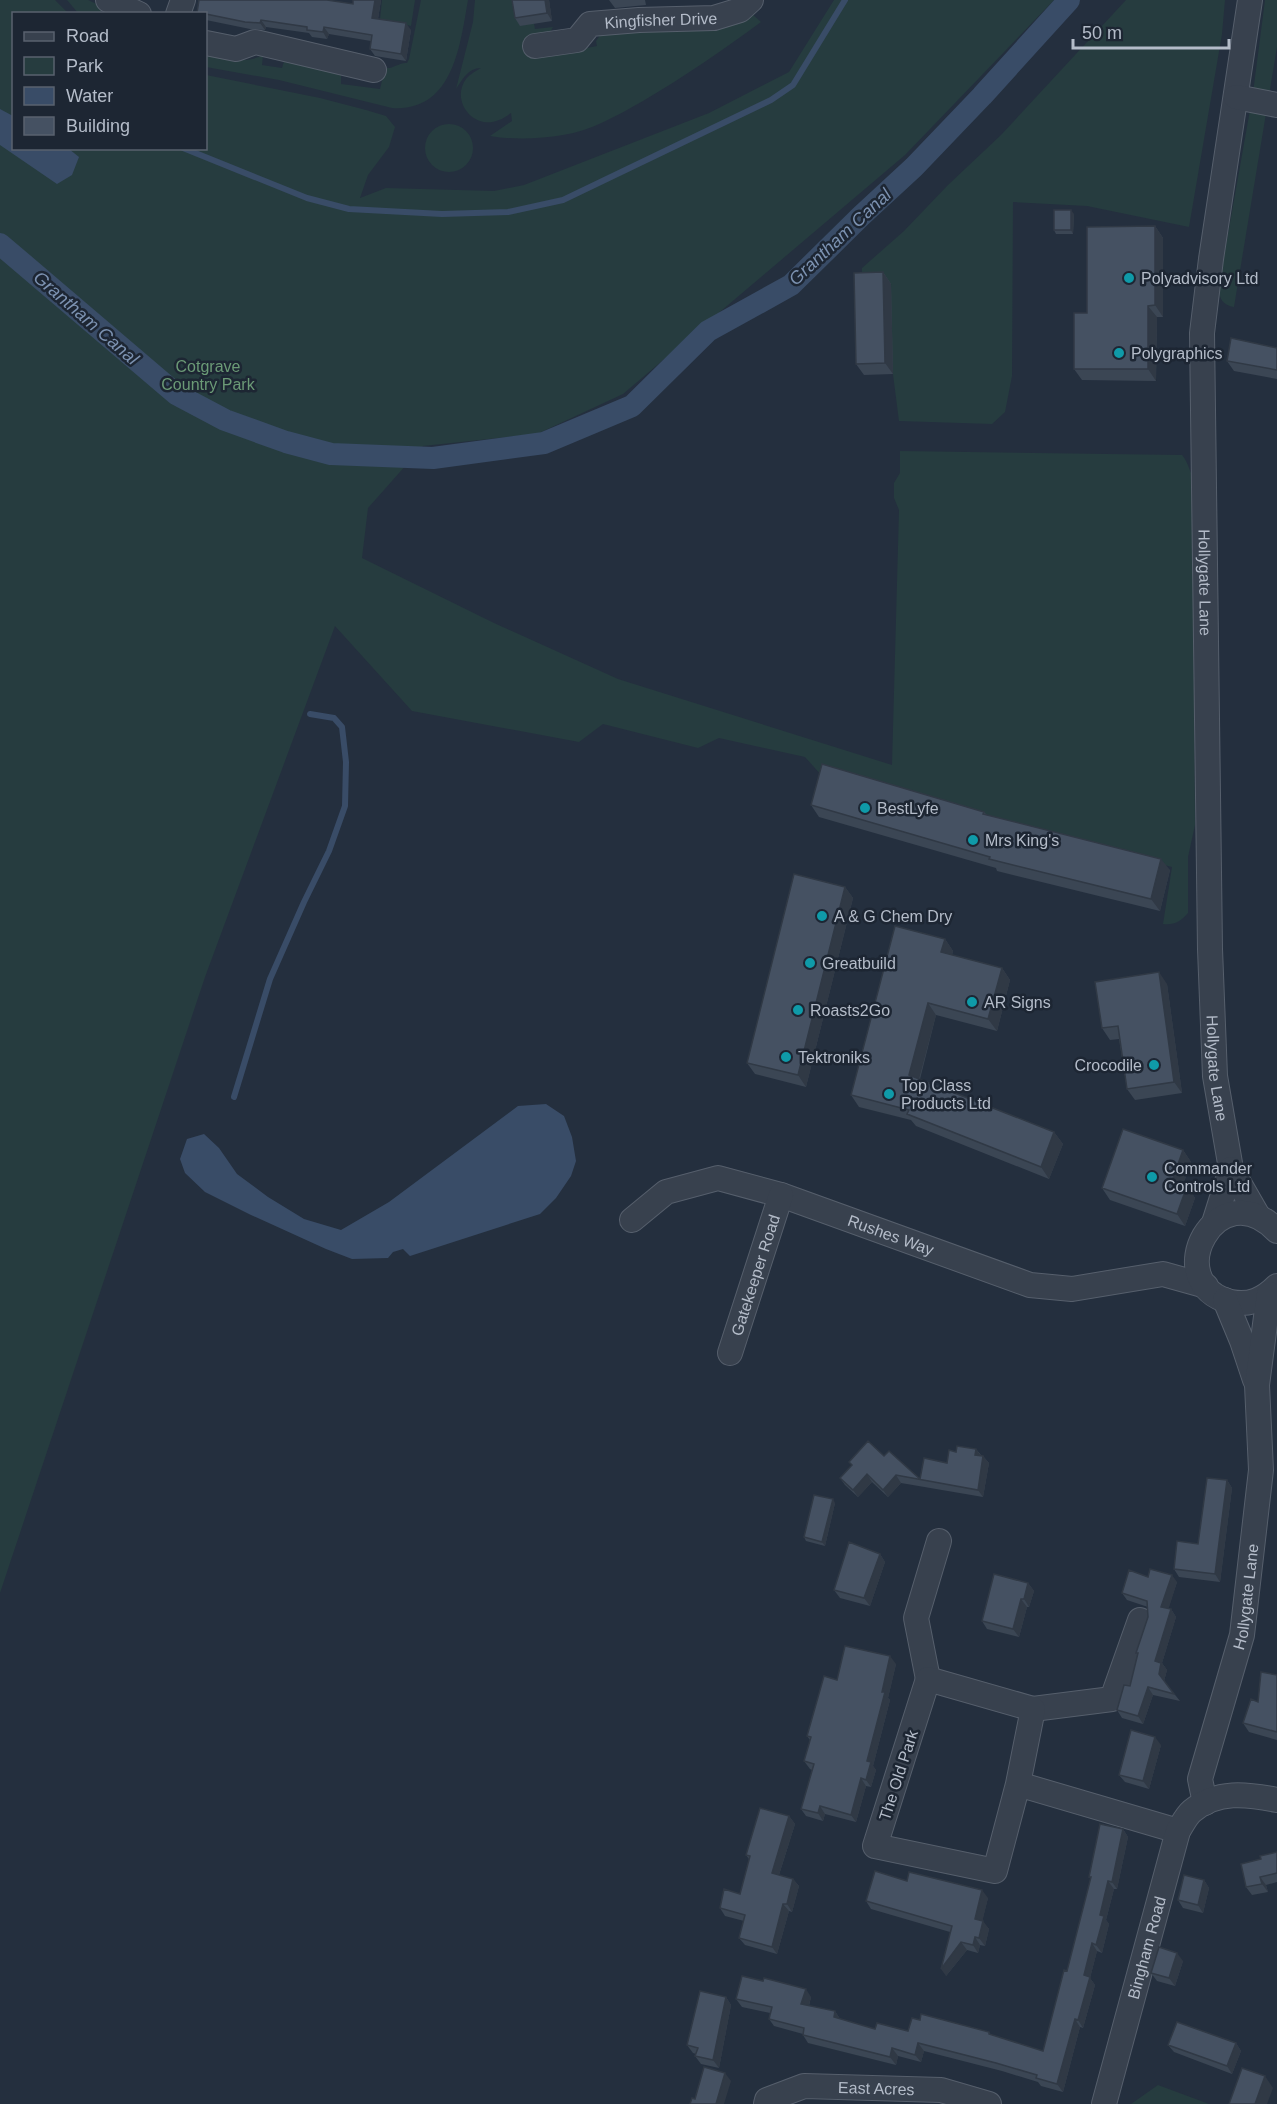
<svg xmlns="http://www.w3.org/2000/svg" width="1277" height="2104" font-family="Arial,sans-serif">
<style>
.green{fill:#263c3f}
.water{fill:#394c67}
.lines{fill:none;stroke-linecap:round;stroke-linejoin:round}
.stream{stroke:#394c67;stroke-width:6}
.canal{stroke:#394c67;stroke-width:22}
.minor-casing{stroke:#565f6c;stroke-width:26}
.minor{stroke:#38414e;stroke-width:24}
.wall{fill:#3b4654}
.shaded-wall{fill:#303945}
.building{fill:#455162;stroke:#303945;stroke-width:1.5}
.culture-dot{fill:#0f9aa8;stroke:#1d2633;stroke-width:2}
.labels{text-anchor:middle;stroke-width:5;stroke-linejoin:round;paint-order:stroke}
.street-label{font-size:16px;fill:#b4bcc9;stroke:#1d2633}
.poi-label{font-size:16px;fill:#b4bcc9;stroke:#1d2633;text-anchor:start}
.park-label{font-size:16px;fill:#6b9a76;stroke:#1d2633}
.water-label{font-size:18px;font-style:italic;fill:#7c92b1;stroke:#1d2633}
</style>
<rect width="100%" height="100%" fill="#242f3e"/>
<!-- green -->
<path class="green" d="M 0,0 L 55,0 L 68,13 L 14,14 L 14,148 L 206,148 L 206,75 L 320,98 L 366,110 L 386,116 L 395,127 L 389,147 L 368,175 L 360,198 L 386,188 L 494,191 L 524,185 L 709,113 L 789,72 L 834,0 L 1054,0 L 905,155 L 623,394 L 537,434 L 423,446 L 368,508 L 362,558 L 494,623 L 618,679 L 892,765 L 899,510 L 894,498 L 894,483 L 900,473 L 900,451 L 1182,455 C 1189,463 1189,472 1195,480 L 1193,547 L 1195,825 L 1188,857 L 1188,913 C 1180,922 1175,925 1163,924 L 1172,867 L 823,777 L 805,757 L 719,738 L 698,748 L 603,724 L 579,742 L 412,711 L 335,626 L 205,977 L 0,1593 Z
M 67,0 L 88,0 L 103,7 L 100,13 L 78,13 Z
M 382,0 L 415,0 L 411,26 L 380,19 Z
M 421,0 L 468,0 C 460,46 453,112 392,108 L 279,80 L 206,67 L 206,52 C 226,58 244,65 263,55 L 262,65 L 282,68 L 285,58 L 341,72 L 341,84 L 380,89 L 385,68 C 393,69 400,62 407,63 L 409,59 Z
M 475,0 L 517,0 L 534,24 L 535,29 L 553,27 L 536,58 L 597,46 L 596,41 L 601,34 L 751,13 L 761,22 C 723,50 684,77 643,101 C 618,115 591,131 563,135 C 540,139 513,140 490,136 L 512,121 L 511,113 C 508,115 503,119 499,120 C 474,131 450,101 466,79 C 470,74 476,71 481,68 C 468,68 462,80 456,89 L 473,22 Z
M 1126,0 L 1225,0 L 1222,34 L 1189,227 L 1087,206 L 1013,202 L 1012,376 L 1005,412 L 992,424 L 899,421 L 893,374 L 862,284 L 862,268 L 904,231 L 948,185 L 1001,135 Z
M 1265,0 L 1277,0 L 1277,47 L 1234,307 C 1222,305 1218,297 1219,285 L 1253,93 Z
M425 148a24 24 0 1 1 48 0a24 24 0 1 1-48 0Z
M 1158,2085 L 1209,2104 L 1131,2104 Z"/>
<!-- water -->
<path class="water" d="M 0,109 L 13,116 L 14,148 L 69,149 L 79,157 L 72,175 L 57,184 L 0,145 Z
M 546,1104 L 564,1116 L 572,1137 L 576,1161 L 571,1176 L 556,1198 L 540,1214 L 410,1256 L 403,1249 L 393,1252 L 388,1258 L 352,1259 L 326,1249 L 251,1215 L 205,1192 L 185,1173 L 180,1159 L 187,1139 L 204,1134 L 219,1148 L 237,1174 L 268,1197 L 304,1219 L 341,1230 L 389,1202 L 518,1106 Z"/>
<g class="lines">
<!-- stream -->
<path class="stream" d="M 183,148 L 307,198 L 349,209 L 442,214 L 508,212 L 563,200 L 771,100 L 793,85 L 845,0
M 234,1097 L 270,979 L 304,902 L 329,851 L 345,806 L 346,762 L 342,727 L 334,718 L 310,714"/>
<!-- canal -->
<path class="canal" d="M 0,244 L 176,394 L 225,420 L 286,442 L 331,454 L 433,458 L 544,443 L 632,406 L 708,331 L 791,285 L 861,216 L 914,167 L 982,96 L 1069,0"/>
<!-- minor casing -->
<g class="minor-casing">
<g id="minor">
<path d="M 108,0 L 139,14"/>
<path id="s1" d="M 1250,0 L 1211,259 L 1202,333 L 1210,949 L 1215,1076 L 1231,1169 L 1258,1216"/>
<path d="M 178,14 L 183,0"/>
<path d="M 206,43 L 236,49 L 255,42 L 374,70"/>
<path id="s2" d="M 535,46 L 577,40 L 590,24 L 639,20 L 714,18 L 740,10 L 751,0"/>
<path d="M 1236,97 L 1277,105"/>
<path id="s3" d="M 632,1220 L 666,1192 L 718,1178 L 781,1195 L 1030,1285 L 1072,1289 L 1163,1274 L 1206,1286"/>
<path d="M 1214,1223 L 1231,1169"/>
<path d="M 1277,1286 C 1264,1299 1250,1306 1231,1302 C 1157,1283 1218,1169 1277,1231"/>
<path d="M 1225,1300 L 1242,1341 L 1255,1380"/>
<path id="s4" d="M 730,1353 L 781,1195"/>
<path d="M 928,1679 L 916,1618 L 939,1541"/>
<path d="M 1033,1709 L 1112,1699 L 1140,1620"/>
<path d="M 1018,1784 L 1033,1709 L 928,1679 L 875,1846 L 995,1871 L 1018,1784 L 1178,1831"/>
<path id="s5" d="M 1205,1803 L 1200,1779 L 1242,1635 L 1261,1470 L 1257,1385 L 1269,1294"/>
<path id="s6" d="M 766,2104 L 767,2100 L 804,2086 L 941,2090 L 989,2104"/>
<path id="s7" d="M 1104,2104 L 1178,1831 C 1182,1825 1186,1816 1192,1811 C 1217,1790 1247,1794 1277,1800"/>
</g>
</g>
<!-- minor -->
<use href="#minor" class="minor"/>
</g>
<!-- wall -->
<path class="wall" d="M 353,0 L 381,0 L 378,19 L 411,30 L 406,61 L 375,56 L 370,49 L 371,41 L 329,34 L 327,39 L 312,37 L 309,33 L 266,27 L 265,30 L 250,29 L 206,20 L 206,14 L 197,13 L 353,4 Z
M 512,0 L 549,0 L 552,21 L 520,26 L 515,18 Z
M 609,0 L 645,0 L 646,5 L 615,8 Z
M 1074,214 L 1073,234 L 1056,234 L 1054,230 Z
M 1155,226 L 1163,238 L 1163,317 L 1157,317 L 1156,381 L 1082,380 L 1074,369 L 1087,313 Z
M 883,272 L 891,284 L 893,374 L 864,375 L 856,364 Z
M 1277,348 L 1277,379 L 1234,371 L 1227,361 Z
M 811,805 L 984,812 L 987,815 L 1170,870 L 1160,911 L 997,871 L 996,868 L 819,817 Z
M 845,887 L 853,898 L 806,1087 L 755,1074 L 747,1063 Z
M 945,939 L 953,951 L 952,955 L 1002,968 L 1010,980 L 997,1031 L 936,1015 L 920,1079 L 1054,1132 L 1063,1144 L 1049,1179 L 916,1126 L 911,1120 L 859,1107 L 851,1095 Z
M 1167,984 L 1182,1093 L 1135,1100 L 1127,1089 L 1119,1039 L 1110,1040 L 1102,1028 Z
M 1183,1150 L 1191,1162 L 1183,1185 L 1187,1186 L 1195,1198 L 1185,1226 L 1110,1200 L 1102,1188 Z
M 976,1449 L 981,1455 L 983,1456 L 989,1463 L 983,1497 L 901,1483 L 888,1497 L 872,1482 L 858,1497 L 845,1485 L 840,1478 L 852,1465 L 849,1462 L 884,1456 L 920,1479 L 947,1463 L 956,1452 Z
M 1227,1480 L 1232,1488 L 1220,1582 L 1179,1577 L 1174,1569 L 1198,1544 Z
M 835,1503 L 825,1546 L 806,1541 L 804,1537 Z
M 880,1554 L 885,1562 L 870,1606 L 840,1598 L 834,1590 Z
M 1148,1577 L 1177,1582 L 1168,1609 L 1171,1609 L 1176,1617 L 1162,1663 L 1167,1670 L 1164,1681 L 1180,1701 L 1153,1695 L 1143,1724 L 1122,1718 L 1117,1710 L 1130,1686 L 1138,1655 L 1136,1653 L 1148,1617 L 1148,1607 L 1127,1600 L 1122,1593 Z
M 1028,1583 L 1034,1591 L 1029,1607 L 1027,1607 L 1019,1637 L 987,1629 L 982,1621 Z
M 896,1664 L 888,1698 L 890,1700 L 873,1766 L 876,1770 L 871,1787 L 866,1786 L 856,1822 L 825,1814 L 823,1821 L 806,1816 L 801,1809 L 812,1770 L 810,1769 L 804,1761 L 810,1740 L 807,1736 L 837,1680 Z
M 1277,1675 L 1277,1740 L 1249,1732 L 1243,1723 Z
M 1161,1745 L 1149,1789 L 1125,1782 L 1119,1775 Z
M 789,1816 L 795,1824 L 779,1875 L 793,1879 L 799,1886 L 792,1912 L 789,1911 L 777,1954 L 745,1945 L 739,1938 L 744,1921 L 725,1916 L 720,1908 L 740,1894 L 749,1859 L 746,1855 Z
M 1123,1829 L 1128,1837 L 1117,1889 L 1114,1889 L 1106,1920 L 1109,1924 L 1102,1953 L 1097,1951 L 1090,1978 L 1095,1985 L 1083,2028 L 1080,2027 L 1063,2092 L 1041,2086 L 1038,2082 L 1002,2071 L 924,2051 L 921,2062 L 898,2056 L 896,2065 L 808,2043 L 803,2035 L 803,2034 L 774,2026 L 769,2019 L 770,2013 L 742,2007 L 736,1999 L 763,1981 L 811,1997 L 809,2006 L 835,2011 L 840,2019 L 875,2029 L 908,2031 L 920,2020 L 989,2032 L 991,2035 L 1043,2051 L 1067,1971 L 1091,1879 L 1089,1877 Z
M 1277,1852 L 1277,1882 L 1266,1885 L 1268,1892 L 1252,1895 L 1246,1887 L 1261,1859 Z
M 1204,1880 L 1209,1888 L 1203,1913 L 1183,1908 L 1178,1900 Z
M 907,1881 L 988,1898 L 982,1921 L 989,1929 L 985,1946 L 980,1945 L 978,1953 L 967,1950 L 946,1976 L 950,1932 L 871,1909 L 866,1901 Z
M 1183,1961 L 1175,1986 L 1157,1981 L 1151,1973 Z
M 726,1997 L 731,2005 L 719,2068 L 701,2064 L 695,2056 L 696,2054 L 693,2053 L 687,2045 Z
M 1236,2043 L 1241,2051 L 1232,2074 L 1174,2052 L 1168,2045 Z"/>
<!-- shaded-wall -->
<path class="shaded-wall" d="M 375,0 L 381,0 L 377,25 L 372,18 Z
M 545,0 L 549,0 L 552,21 L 547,13 Z
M 261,20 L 266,27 L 265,30 L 260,23 Z
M 406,23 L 411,30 L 406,61 L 401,54 Z
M 324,27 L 329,34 L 327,39 L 323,32 Z
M 1071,210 L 1074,214 L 1073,234 L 1071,230 Z
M 1155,226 L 1163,238 L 1163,317 L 1155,305 Z
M 883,272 L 891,284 L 893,374 L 885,363 Z
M 1148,306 L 1157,317 L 1156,381 L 1148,369 Z
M 1161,859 L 1170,870 L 1160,911 L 1151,899 Z
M 845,887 L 853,898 L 806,1087 L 798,1075 Z
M 945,939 L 953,951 L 949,964 L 941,952 Z
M 1002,968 L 1010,980 L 997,1031 L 988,1019 Z
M 1159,972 L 1167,984 L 1182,1093 L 1174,1082 Z
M 928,1003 L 936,1015 L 917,1087 L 909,1075 Z
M 1054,1132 L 1063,1144 L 1049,1179 L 1041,1167 Z
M 1183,1150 L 1191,1162 L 1180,1193 L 1172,1181 Z
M 1187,1186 L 1195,1198 L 1185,1226 L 1177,1214 Z
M 976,1449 L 981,1456 L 975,1455 Z
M 983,1456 L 989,1463 L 983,1497 L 978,1490 Z
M 867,1474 L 872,1482 L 858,1497 L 853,1490 Z
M 896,1475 L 901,1483 L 888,1497 L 883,1490 Z
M 1227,1480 L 1232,1488 L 1220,1582 L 1215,1574 Z
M 833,1499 L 835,1503 L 825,1546 L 822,1542 Z
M 880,1554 L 885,1562 L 870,1606 L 864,1598 Z
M 1172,1575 L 1177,1582 L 1167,1614 L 1161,1607 Z
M 1028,1583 L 1034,1591 L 1029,1607 L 1024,1599 Z
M 1021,1599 L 1027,1607 L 1019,1637 L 1013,1629 Z
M 1171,1609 L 1176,1617 L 1162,1663 L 1167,1670 L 1164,1681 L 1159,1674 L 1155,1661 Z
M 890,1656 L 896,1664 L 888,1698 L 890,1700 L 873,1766 L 876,1770 L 871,1787 L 866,1780 L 867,1761 Z
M 1148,1687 L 1153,1695 L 1143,1724 L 1138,1716 Z
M 1155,1737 L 1161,1745 L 1149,1789 L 1143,1781 Z
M 861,1778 L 866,1786 L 856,1822 L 851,1815 Z
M 820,1806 L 825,1814 L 823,1821 L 818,1813 Z
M 789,1816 L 795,1824 L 777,1881 L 772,1873 Z
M 1123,1829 L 1128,1837 L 1117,1889 L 1112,1882 Z
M 1260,1877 L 1266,1885 L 1268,1892 L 1262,1884 Z
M 793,1879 L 799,1886 L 792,1912 L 787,1904 Z
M 1204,1880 L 1209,1888 L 1203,1913 L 1198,1905 Z
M 1108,1881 L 1114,1889 L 1106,1920 L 1109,1924 L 1102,1953 L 1096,1945 L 1100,1915 Z
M 982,1890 L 988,1898 L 981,1927 L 975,1919 Z
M 783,1904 L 789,1911 L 777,1954 L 772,1947 Z
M 983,1921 L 989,1929 L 985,1946 L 979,1938 Z
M 975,1937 L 980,1945 L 978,1953 L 973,1945 Z
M 961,1942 L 967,1950 L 946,1976 L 941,1969 Z
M 1092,1943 L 1097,1951 L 1090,1978 L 1095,1985 L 1083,2028 L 1078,2020 L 1084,1975 Z
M 1177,1953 L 1183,1961 L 1175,1986 L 1169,1978 Z
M 806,1989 L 811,1997 L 807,2012 L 801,2004 Z
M 726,1997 L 731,2005 L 719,2068 L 713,2060 Z
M 835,2011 L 840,2019 L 834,2017 Z
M 1075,2019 L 1080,2027 L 1063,2092 L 1057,2084 Z
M 918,2043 L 924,2051 L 921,2062 L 915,2055 Z
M 1236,2043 L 1241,2051 L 1232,2074 L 1227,2066 Z
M 892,2048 L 898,2056 L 896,2065 L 890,2057 Z
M 725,2073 L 731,2081 L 724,2104 L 716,2104 Z
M 1265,2076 L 1273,2088 L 1267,2104 L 1255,2104 Z"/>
<!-- building -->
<path class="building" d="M 199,0 L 327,0 L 353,4 L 353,0 L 375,0 L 372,18 L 406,23 L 401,54 L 370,49 L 372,35 L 324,27 L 323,32 L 307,30 L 307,27 L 261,20 L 260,23 L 245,22 L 206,14 L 197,13 Z
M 512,0 L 545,0 L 547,13 L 515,18 Z
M 1054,210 L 1071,210 L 1071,230 L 1054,230 Z
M 1155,226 L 1155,305 L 1148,306 L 1148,369 L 1074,369 L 1074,313 L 1087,313 L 1087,227 Z
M 883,272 L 885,363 L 856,364 L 854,273 Z
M 1231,338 L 1277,348 L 1277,370 L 1227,361 Z
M 822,764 L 984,812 L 983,814 L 1161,859 L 1151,899 L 989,859 L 990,857 L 811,805 Z
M 794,874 L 845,887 L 798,1075 L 747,1063 Z
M 895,926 L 945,939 L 941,952 L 1002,968 L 988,1019 L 928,1003 L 909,1075 L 1054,1132 L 1041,1167 L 907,1114 L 909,1110 L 851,1095 Z
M 1159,972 L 1174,1082 L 1127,1089 L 1118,1026 L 1102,1028 L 1095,982 Z
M 1123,1129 L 1183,1150 L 1172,1181 L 1187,1186 L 1177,1214 L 1102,1188 Z
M 868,1441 L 884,1456 L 889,1451 L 920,1479 L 924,1458 L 947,1463 L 949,1450 L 956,1452 L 957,1446 L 976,1449 L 975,1455 L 983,1456 L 978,1490 L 896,1475 L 883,1490 L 867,1474 L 853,1490 L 840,1478 L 852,1465 L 849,1462 Z
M 1207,1478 L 1227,1480 L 1215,1574 L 1174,1569 L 1177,1541 L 1198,1544 Z
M 814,1495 L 833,1499 L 822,1542 L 804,1537 Z
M 849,1542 L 880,1554 L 864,1598 L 834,1590 Z
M 1150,1569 L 1172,1575 L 1161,1607 L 1171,1609 L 1155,1661 L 1161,1663 L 1159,1674 L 1174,1694 L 1148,1687 L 1138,1716 L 1117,1710 L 1124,1685 L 1130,1686 L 1138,1653 L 1136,1653 L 1148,1617 L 1147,1601 L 1122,1593 L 1129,1570 L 1148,1577 Z
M 994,1574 L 1028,1583 L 1024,1599 L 1021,1599 L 1013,1629 L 982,1621 Z
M 845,1646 L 890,1656 L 882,1692 L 885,1692 L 867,1761 L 871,1762 L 866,1780 L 861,1778 L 851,1815 L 820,1806 L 818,1813 L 801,1809 L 814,1764 L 804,1761 L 811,1737 L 807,1736 L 824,1676 L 837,1680 Z
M 1261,1672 L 1277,1675 L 1277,1732 L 1243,1723 L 1251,1699 L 1258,1702 Z
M 1131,1730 L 1155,1737 L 1143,1781 L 1119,1775 Z
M 760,1808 L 789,1816 L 772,1873 L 793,1879 L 787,1904 L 783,1904 L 772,1947 L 739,1938 L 745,1915 L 720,1908 L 724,1889 L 740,1894 L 750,1856 L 746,1855 Z
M 1100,1824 L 1123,1829 L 1112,1882 L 1108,1881 L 1100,1915 L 1104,1916 L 1096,1945 L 1092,1943 L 1084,1975 L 1090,1977 L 1078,2020 L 1075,2019 L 1057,2084 L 1036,2078 L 1037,2075 L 996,2063 L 918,2043 L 915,2055 L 892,2048 L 890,2057 L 803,2035 L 804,2028 L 769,2019 L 772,2007 L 736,1999 L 742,1976 L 763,1981 L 764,1978 L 806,1989 L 801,2004 L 835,2011 L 834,2017 L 875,2029 L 877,2023 L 908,2031 L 912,2018 L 920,2020 L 921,2014 L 989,2032 L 989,2034 L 1043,2051 L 1064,1970 L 1067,1971 L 1091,1877 L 1089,1877 Z
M 1277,1852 L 1277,1873 L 1260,1877 L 1262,1884 L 1246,1887 L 1241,1864 L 1261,1859 L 1260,1856 Z
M 875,1871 L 907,1881 L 909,1872 L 982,1890 L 975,1919 L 983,1921 L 979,1938 L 975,1937 L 973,1945 L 961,1942 L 941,1969 L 952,1926 L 866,1901 Z
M 1184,1875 L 1204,1880 L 1198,1905 L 1178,1900 Z
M 1159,1947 L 1177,1953 L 1169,1978 L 1151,1973 Z
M 700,1991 L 726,1997 L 713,2060 L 695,2056 L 698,2048 L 687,2045 Z
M 1177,2022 L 1236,2043 L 1227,2066 L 1168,2045 Z
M 704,2067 L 725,2073 L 716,2104 L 690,2104 L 692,2098 L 695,2099 Z
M 1242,2068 L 1265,2076 L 1255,2104 L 1229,2104 Z"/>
<!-- markers -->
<g class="culture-dot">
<circle cx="1129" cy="278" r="6"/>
<circle cx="1119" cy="353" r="6"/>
<circle cx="865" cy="808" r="6"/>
<circle cx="973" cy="840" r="6"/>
<circle cx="822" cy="916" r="6"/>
<circle cx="810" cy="963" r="6"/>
<circle cx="972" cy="1002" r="6"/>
<circle cx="798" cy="1010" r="6"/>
<circle cx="786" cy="1057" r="6"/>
<circle cx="1154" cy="1065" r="6"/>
<circle cx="889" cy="1094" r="6"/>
<circle cx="1152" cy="1177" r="6"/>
</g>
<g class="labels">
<!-- street labels -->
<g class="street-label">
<text dy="6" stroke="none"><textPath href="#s2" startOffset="134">Kingfisher Drive</textPath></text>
<text dy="6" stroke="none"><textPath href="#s1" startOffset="586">Hollygate Lane</textPath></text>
<text dy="6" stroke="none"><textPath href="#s1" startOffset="1072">Hollygate Lane</textPath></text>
<text dy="6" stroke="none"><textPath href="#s3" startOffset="280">Rushes Way</textPath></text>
<text dy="6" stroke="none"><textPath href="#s4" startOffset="82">Gatekeeper Road</textPath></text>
<text dy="6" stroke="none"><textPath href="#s5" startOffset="213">Hollygate Lane</textPath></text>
<text transform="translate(898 1775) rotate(-72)" y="6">The Old Park</text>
<text dy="6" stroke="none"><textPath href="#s7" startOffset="162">Bingham Road</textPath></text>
<text dy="6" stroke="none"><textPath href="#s6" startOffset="116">East Acres</textPath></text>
</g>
<!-- poi labels -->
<g class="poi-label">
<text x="1141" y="284">Polyadvisory Ltd</text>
<text x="1131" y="359">Polygraphics</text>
<text x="877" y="814">BestLyfe</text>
<text x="985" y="846">Mrs King's</text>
<text x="834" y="922">A &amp; G Chem Dry</text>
<text x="822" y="969">Greatbuild</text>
<text x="984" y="1008">AR Signs</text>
<text x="810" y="1016">Roasts2Go</text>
<text x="798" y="1063">Tektroniks</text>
<text x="1142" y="1071" text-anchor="end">Crocodile</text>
<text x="901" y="1091">Top Class<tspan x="901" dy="18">Products Ltd</tspan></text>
<text x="1164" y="1174">Commander<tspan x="1164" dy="18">Controls Ltd</tspan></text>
</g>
<!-- park labels -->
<g class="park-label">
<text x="208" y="372">Cotgrave<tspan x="208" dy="18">Country Park</tspan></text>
</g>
<!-- water labels -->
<g class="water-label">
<text transform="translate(840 237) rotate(-43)" y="6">Grantham Canal</text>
<text transform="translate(86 318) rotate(41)" y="6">Grantham Canal</text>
</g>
</g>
<!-- legend -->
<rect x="12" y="12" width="195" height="138" fill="#1d2633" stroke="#59626f" stroke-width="1.5"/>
<rect x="24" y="32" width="30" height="9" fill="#38414e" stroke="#59626f" stroke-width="1.5"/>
<text x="66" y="42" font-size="18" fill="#b4bcc9">Road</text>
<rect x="24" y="57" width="30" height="18" fill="#263c3f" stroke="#59626f" stroke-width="1.5"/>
<text x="66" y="72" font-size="18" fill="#b4bcc9">Park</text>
<rect x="24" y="87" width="30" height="18" fill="#394c67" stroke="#59626f" stroke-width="1.5"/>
<text x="66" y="102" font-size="18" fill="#b4bcc9">Water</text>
<rect x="24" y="117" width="30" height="18" fill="#455162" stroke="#59626f" stroke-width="1.5"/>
<text x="66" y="132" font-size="18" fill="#b4bcc9">Building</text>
<!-- scale -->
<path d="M1073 39v9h156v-9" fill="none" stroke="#b4bcc9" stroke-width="3"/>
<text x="1082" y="39" font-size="18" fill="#b4bcc9" stroke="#1d2633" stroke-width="4.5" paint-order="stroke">50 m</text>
</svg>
